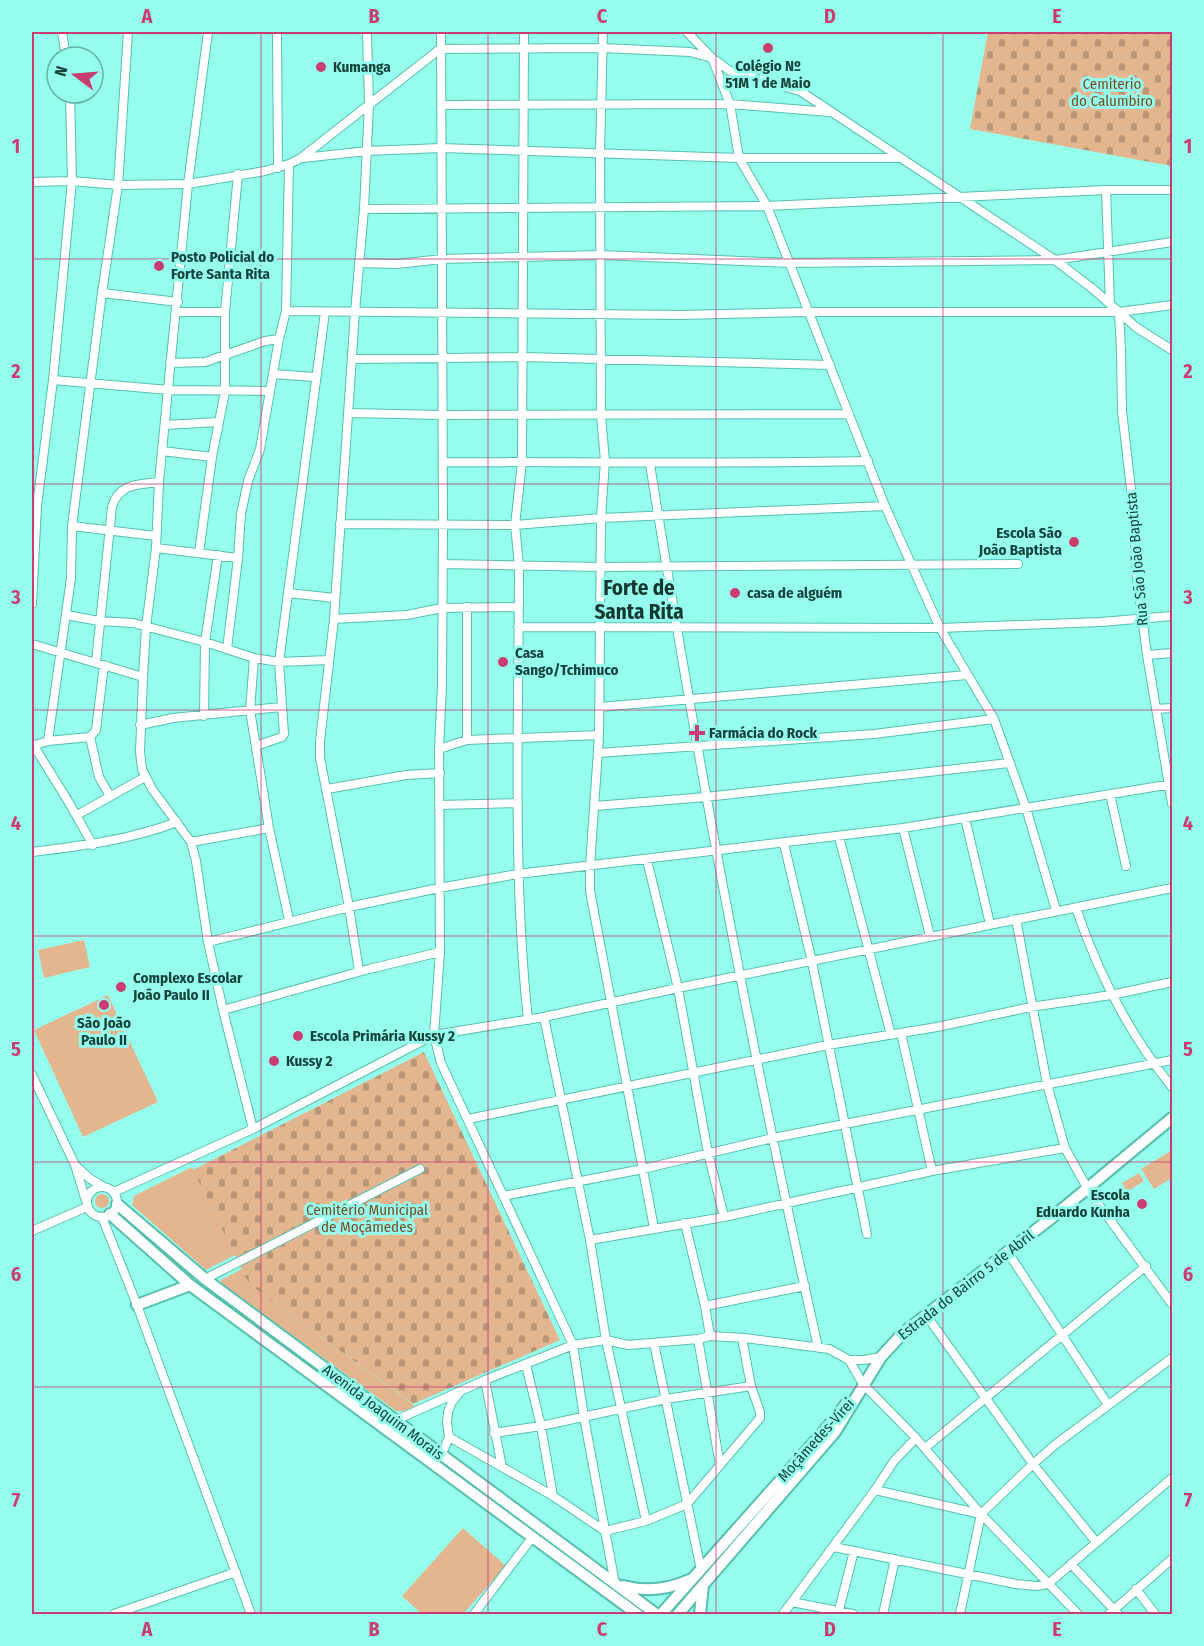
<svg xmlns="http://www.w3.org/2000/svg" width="1204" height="1646" font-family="'Fira Sans Condensed',sans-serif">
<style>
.green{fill:#e3b690}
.cemetery{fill:url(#cemetery-stones)}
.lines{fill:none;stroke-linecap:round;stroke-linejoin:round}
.street-casing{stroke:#56bfae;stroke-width:10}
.secondary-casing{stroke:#56bfae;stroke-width:14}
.street{stroke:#fff;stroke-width:8}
.secondary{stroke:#fff;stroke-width:10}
.grid{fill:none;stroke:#c93d73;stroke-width:1.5;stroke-opacity:0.55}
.poi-dot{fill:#c93d73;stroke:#96feec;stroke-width:2}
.labels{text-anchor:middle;stroke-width:6;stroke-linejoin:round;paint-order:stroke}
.poi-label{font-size:15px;font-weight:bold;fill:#16433c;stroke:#96feec;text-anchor:start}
.park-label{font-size:15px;fill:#784c24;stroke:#96feec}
.street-label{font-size:15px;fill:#16433c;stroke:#96feec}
.district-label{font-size:21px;font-weight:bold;fill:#153731;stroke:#96feec}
.neatline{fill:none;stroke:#c93d73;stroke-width:2}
.grid-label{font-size:20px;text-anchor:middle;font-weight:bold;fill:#c93d73}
</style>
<defs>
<pattern id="cemetery-stones" width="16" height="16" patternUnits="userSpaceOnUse" patternTransform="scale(1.5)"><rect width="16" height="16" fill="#e3b690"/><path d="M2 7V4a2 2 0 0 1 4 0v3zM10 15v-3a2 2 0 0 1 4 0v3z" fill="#b79677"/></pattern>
</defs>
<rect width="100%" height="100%" fill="#96feec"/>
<!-- green -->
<path class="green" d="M 84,940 L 90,967 L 44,978 L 38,950 Z
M 108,995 L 158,1102 L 83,1137 L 34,1030 Z
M 1172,1150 L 1172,1178 L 1154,1189 L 1141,1169 Z
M 192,1167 L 235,1255 L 206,1270 L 132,1205 L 134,1196 Z
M 1139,1173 L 1144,1181 L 1127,1192 L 1122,1183 Z
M95 1201a7 7 0 1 1 14 0a7 7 0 1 1-14 0Z
M 242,1269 L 249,1284 L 415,1406 L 404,1411 L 396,1411 L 221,1283 L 221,1280 Z
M 463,1528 L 506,1566 L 463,1614 L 422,1614 L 402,1596 Z"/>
<!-- cemetery -->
<path class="cemetery" d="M 988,32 L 1172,32 L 1172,166 L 970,129 Z
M 424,1052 L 560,1340 L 413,1404 L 249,1284 L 193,1170 Z"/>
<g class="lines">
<!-- street casing -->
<g class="street-casing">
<path id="street" d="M 62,32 L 66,57
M 208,32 L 188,184 L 159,482 L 156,548 L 146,627 L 143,677 L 140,752 L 142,769 L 152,789 L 191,842 L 196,861 L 208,942 L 223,1010 L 253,1129
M 277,32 L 278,168
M 524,32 L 522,462 L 515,525 L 519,566 C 519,717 512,869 528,1020
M 603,32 L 600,153 L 601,415 L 605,461 L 601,518 L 599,735 L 590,867 L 590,891 L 654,1228
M 687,32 L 712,58 L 730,71 L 800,91 L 1055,260 L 1093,289 L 1137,328 L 1172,350
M 712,58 L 730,104 L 739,158 L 767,206 L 885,506 L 940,628 L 994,719 L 1026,808 L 1056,910
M 441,105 L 730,104 L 829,112
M 303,158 L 367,151 L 441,148 L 739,158 L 898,158
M 32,182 L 72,181 L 118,185 L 188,184 L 265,171 L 289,164 L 301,158 L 440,49 L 603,48 L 690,52 L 712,58
M 1106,190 L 1110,304
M 364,209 L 767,206 L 1106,190 L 1172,190
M 359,263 L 397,264 L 442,259 L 602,255 L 789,263 L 1055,260 L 1172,242
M 102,293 L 178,302
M 286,311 L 680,315 L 809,312 L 1119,312 L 1172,305
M 177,312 L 225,312
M 1119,312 L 1121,350 L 1122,411 L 1134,515 L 1136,570 L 1147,655 L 1172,803
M 352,359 L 523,357 L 830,365
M 170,363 L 205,362 L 265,341 L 279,339 L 286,311 L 289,164
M 273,374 L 315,377
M 53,380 L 169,390 L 270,391
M 349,413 L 443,415 L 849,414
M 165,425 L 219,422
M 162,451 L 212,457
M 443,462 C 585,462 726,464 868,461
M 650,464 C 697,760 752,1055 818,1347
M 340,524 L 515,525 L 601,518 L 885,506
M 72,526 L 156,536
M 156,548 L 238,558
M 199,553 L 212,457 L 225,392 L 225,312 L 238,174
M 443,564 L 602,567 L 1018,564
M 288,593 L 335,598
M 32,604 L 37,506 L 53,380 L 72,181 L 70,93
M 467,607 L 467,740
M 66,615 L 99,621 L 133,623 L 205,642 L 254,658 L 279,662 L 329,660
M 334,619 L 407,615 L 442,608 L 519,607
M 518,627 L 940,628 L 1101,622 L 1172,616
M 32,644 L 143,677
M 227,649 L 238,558 L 241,514 L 248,481 L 260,449 L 279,339
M 1147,655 L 1172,653
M 254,658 L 250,710 L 269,828 L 289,920
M 96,662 L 112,507 C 119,483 137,485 159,482
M 600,707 L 967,675
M 1156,709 L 1172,708
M 204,716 L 205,642 L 218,555
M 140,725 L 173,718 L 281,707
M 90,737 L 99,777 L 110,796
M 48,741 L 90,737 L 96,730 L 104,665
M 32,743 L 68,801 L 93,845
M 32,746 L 48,741 L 71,578 L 72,526 L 102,293 L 118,185 L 128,32
M 256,746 L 282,737 L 284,734 L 279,662 L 325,312
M 439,749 L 467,740 L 599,735
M 598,753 L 874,734 L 994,719
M 327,789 L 406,775 L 440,773
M 1110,794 L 1126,866
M 439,805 L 518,803
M 595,806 L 706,797 L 1009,763
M 77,815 L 145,777
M 965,818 L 990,924
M 903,828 L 930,936
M 839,837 L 891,1035
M 191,842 L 269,828
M 784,844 L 812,962 L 867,1234
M 32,852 C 81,846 130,840 177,822
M 647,860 L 678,988 L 708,1153 L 724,1217
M 1076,908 C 1098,973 1129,1034 1172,1087
M 1016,919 L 1047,1084 L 1065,1148
M 208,942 L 349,907 L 439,888 L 518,874 L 903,828 L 1172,784
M 359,971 L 349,907 L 320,758 L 320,741 L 334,619 L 355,312 L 364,209 L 369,104 L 367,32
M 223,1010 L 369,969 L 440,952
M 544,1017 L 590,1240 L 606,1340 L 646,1521
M 901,1033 L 932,1171
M 32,1075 L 75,1165
M 468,1119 L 828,1045 L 937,1027 L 1031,1007 L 1111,995 L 1172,982
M87 1202a15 15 0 1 1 30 0a15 15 0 1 1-30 0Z
M 114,1192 L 253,1129 L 434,1035 L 544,1017 L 678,988 L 1172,888
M 503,1196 L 643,1169 L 773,1138 L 1172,1060
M 86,1201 L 75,1165 L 89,1178 L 102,1186
M 102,1217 L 137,1305 L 251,1614
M 685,1223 L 705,1306 L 710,1336
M 32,1231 L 87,1207
M 590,1240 L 724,1217 L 932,1171 L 1065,1148 L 1090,1193 L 1172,1304
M 1007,1251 L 1108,1405
M 205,1279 L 420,1169
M 705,1306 L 805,1286
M 926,1315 L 1033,1464 L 1096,1542
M 698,1339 L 720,1465
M 654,1343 L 701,1570
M 881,1357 L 864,1360 L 849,1360 L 863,1384 L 916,1438 L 981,1514 L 1078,1614
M 526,1365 L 541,1426 L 553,1496
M 485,1380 L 502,1467
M 394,1421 L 485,1380 L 573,1345 L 441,1063 L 434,1035 L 440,952 L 439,749 L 442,686 L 443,523 L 441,32
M 494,1433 L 541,1426 L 666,1399 L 751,1386
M 449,1437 L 553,1496 L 605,1531 L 646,1521 L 687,1504 L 760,1418 L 760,1412 L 751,1386 L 742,1338
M 925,1448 L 1146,1266
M 441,1456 L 449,1437 L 447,1422 L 448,1412 L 452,1402 L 460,1392
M 875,1490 L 981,1514
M 834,1547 L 1016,1584 L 1036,1586 L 1048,1584 L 1172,1478
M 1071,1564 L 1118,1614
M 615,1584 L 584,1417 L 573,1345 L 606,1340 L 628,1345 L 698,1339 L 710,1336 L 745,1338 L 829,1349 L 849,1360
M 1136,1589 L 1155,1614
M 792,1602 L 853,1614
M 114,1614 L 236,1572
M 474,1614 L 531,1539
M 783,1614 L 875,1490 L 894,1461 L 916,1438
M 838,1614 L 854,1551
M 883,1614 L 895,1559
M 960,1614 L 981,1514 L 1033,1464 L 1056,1444 L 1172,1358
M 1109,1614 L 1172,1559"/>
</g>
<!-- secondary casing -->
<g class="secondary-casing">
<path id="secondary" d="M 117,1204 L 205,1279 L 656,1614
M 110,1214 L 190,1285 L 637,1614
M 137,1305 L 190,1285
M 623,1586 C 646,1592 667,1590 689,1580
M 663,1612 L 826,1429 L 847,1403
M 678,1614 L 835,1432 L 881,1357 L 903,1333 L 1054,1216 L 1172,1118
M 700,1614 L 703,1585"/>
</g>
<!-- street -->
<use href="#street" class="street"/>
<!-- secondary -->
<use href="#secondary" class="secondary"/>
</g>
<!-- grid -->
<path class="grid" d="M 261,32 L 261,1614M 488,32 L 488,1614M 716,32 L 716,1614M 943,32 L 943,1614M 32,259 L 1172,259M 32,484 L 1172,484M 32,710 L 1172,710M 32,936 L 1172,936M 32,1162 L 1172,1162M 32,1387 L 1172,1387"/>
<!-- markers -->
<g class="poi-dot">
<circle cx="768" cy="48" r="6"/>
<circle cx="321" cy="67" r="6"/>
<circle cx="159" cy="266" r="6"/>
<circle cx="1074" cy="542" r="6"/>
<circle cx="735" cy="593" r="6"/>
<circle cx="503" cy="662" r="6"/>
<path d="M694 724h6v6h6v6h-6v6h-6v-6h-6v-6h6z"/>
<circle cx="121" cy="987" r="6"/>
<circle cx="104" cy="1005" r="6"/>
<circle cx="298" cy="1036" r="6"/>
<circle cx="274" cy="1061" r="6"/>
<circle cx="1142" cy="1204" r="6"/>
</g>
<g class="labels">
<!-- poi labels -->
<g class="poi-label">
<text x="768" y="71" text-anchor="middle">Colégio Nº<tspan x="768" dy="17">51M 1 de Maio</tspan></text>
<text x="333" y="72">Kumanga</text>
<text x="171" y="262">Posto Policial do<tspan x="171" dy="17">Forte Santa Rita</tspan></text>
<text x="1062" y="538" text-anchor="end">Escola São<tspan x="1062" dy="17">João Baptista</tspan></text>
<text x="747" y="598">casa de alguém</text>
<text x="515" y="658">Casa<tspan x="515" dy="17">Sango/Tchimuco</tspan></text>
<text x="709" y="738">Farmácia do Rock</text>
<text x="133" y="983">Complexo Escolar<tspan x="133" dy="17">João Paulo II</tspan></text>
<text x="104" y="1028" text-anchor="middle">São João<tspan x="104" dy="17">Paulo II</tspan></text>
<text x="310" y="1041">Escola Primária Kussy 2</text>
<text x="286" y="1066">Kussy 2</text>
<text x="1130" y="1200" text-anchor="end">Escola<tspan x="1130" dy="17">Eduardo Kunha</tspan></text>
</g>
<!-- park labels -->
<g class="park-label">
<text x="1112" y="89">Cemiterio<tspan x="1112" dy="17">do Calumbiro</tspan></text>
<text x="367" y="1215">Cemitério Municipal<tspan x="367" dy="17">de Moçâmedes</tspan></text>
</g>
<!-- street labels -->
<g class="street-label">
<text transform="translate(1137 559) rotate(-95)" y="5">Rua São João Baptista</text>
<text transform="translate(966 1285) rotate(-38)" y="5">Estrada do Bairro 5 de Abril</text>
<text transform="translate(383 1412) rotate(37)" y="5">Avenida Joaquim Morais</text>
<text transform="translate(816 1440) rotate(-48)" y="5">Moçâmedes-Virei</text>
</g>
<!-- district labels -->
<g class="district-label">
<text x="639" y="595">Forte de<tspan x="639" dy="24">Santa Rita</tspan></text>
</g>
</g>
<!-- border -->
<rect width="1204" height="1646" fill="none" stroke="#96feec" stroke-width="66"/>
<!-- north arrow -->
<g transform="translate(75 75) rotate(286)"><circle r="28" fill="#96feec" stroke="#63b3a6" stroke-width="1.5"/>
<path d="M0-4.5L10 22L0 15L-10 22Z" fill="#c93d73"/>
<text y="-9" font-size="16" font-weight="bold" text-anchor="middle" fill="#16433c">N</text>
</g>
<rect x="33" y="33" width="1138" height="1580" class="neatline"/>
<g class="grid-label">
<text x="147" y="23">A</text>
<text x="374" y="23">B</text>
<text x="602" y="23">C</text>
<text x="830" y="23">D</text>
<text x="1057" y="23">E</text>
<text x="16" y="153">1</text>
<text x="1188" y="153">1</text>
<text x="16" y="378">2</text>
<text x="1188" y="378">2</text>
<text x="16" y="604">3</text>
<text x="1188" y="604">3</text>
<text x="16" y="830">4</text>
<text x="1188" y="830">4</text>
<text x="16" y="1056">5</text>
<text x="1188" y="1056">5</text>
<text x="16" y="1281">6</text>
<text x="1188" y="1281">6</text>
<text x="16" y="1507">7</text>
<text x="1188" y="1507">7</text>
<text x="147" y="1636">A</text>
<text x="374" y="1636">B</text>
<text x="602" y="1636">C</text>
<text x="830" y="1636">D</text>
<text x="1057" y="1636">E</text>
</g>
</svg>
